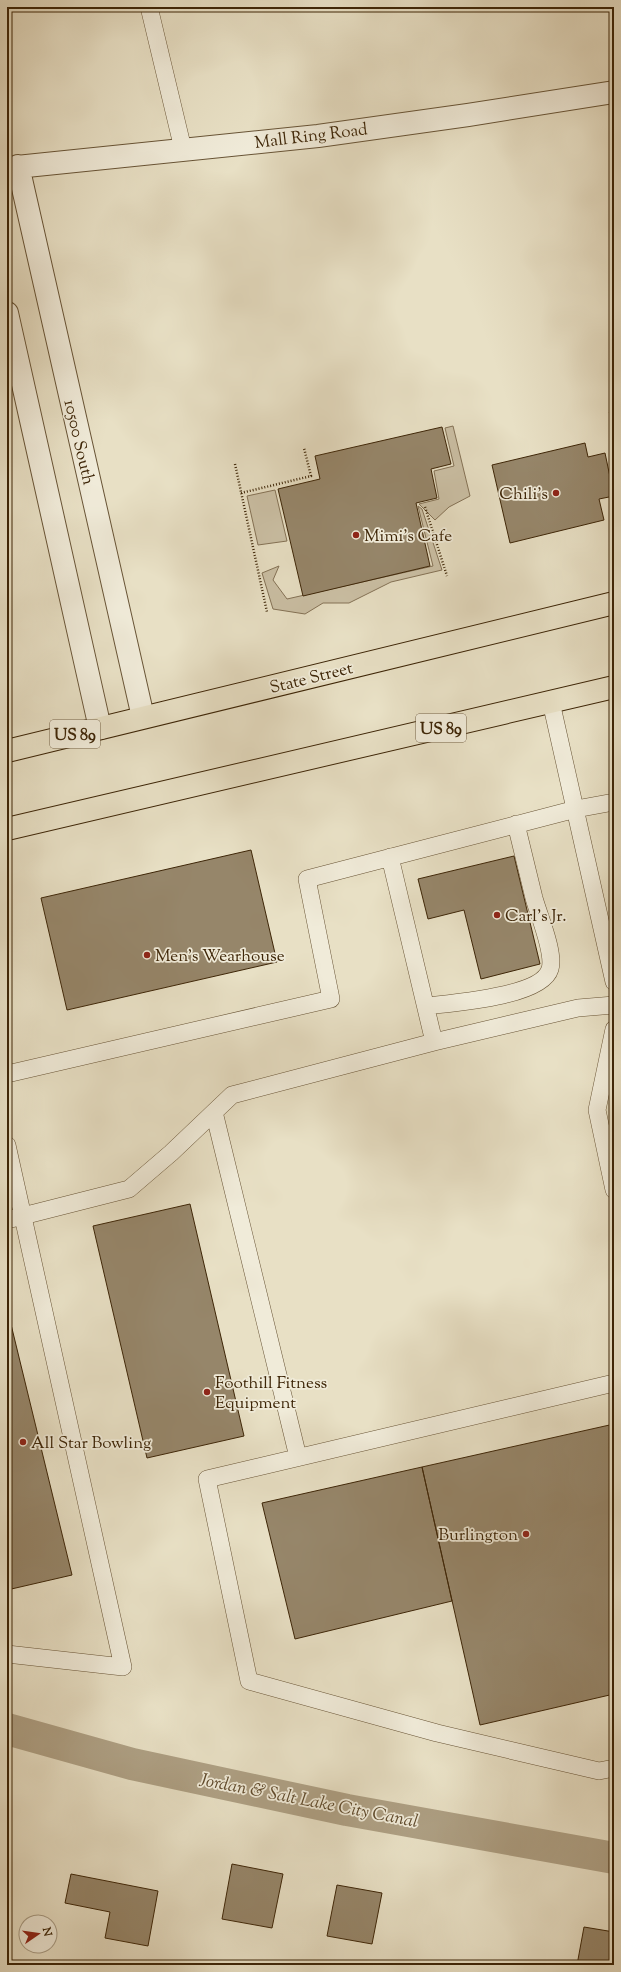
<svg xmlns="http://www.w3.org/2000/svg" width="621" height="1972" font-family="'Sorts Mill Goudy',serif">
<style>
.green{fill:#cbc0a5;stroke:#847256}
.lines{fill:none;stroke-linecap:round;stroke-linejoin:round}
.canal{stroke:#aea084;stroke-width:32}
.building{fill:#96866a;stroke:#3d2507}
.service-casing{stroke:#685436;stroke-width:18}
.minor-casing{stroke:#685436;stroke-width:24}
.primary-casing{stroke:#3d2507;stroke-width:24}
.path{stroke:#3d2507;stroke-width:2.5;stroke-dasharray:1 2;stroke-linecap:butt}
.service{stroke:#f0ebd9;stroke-width:17}
.minor{stroke:#f0ebd9;stroke-width:22}
.primary{stroke:#e8e0c5;stroke-width:22}
.poi-dot{fill:#8f2418;stroke:#f0ebd9;stroke-width:1.5}
.labels{text-anchor:middle;stroke-width:3.5;stroke-linejoin:round;paint-order:stroke}
.shield{fill:#f0ebd9;stroke:#736046;stroke-width:1}
.shield-label{font-size:16px;font-weight:bold;fill:#3d2507}
.street-label{font-size:17px;fill:#3d2507;stroke:#f0ebd9}
.poi-label{font-size:17px;fill:#3d2507;stroke:#f0ebd9;text-anchor:start}
.water-label{font-size:18px;font-style:italic;fill:#5f4a2c;stroke:#f0ebd9}
</style>
<rect width="100%" height="100%" fill="#e8e0c5"/>
<filter id="stains"><feTurbulence type="fractalNoise" baseFrequency=".005" numOctaves="4"/><feColorMatrix values="0 0 0 0 .2 0 0 0 0 .09 0 0 0 0 .02 0 0 0 .5 -.17"/></filter>
<radialGradient id="worn" r=".72"><stop offset=".6" stop-color="#630" stop-opacity="0"/><stop offset="1" stop-color="#630" stop-opacity=".3"/></radialGradient>
<!-- green -->
<path class="green" d="M 453,426 L 470,496 L 449,507 L 435,520 L 419,504 L 439,499 L 434,471 L 454,466 L 445,428 Z
M 275,490 L 287,541 L 258,545 L 247,496 Z
M 418,506 L 422,509 L 442,570 L 391,582 L 349,603 L 323,603 L 305,614 L 273,609 L 262,573 L 279,566 L 273,580 L 287,599 L 433,566 Z"/>
<g class="lines">
<!-- canal -->
<path class="canal" d="M 7,1729 L 132,1764 L 347,1810 L 614,1858"/>
</g>
<!-- building -->
<path class="building" d="M 442,427 L 451,464 L 431,469 L 437,498 L 416,503 L 430,566 L 303,596 L 278,489 L 320,479 L 315,456 Z
M 585,443 L 588,457 L 605,453 L 614,496 L 599,499 L 604,520 L 510,543 L 492,465 Z
M 251,850 L 277,962 L 67,1010 L 41,898 Z
M 514,856 L 540,964 L 481,979 L 464,910 L 428,919 L 418,879 Z
M 190,1204 L 244,1436 L 147,1458 L 93,1226 Z
M 7,1308 L 72,1575 L 7,1590 Z
M 614,1424 L 614,1694 L 480,1725 L 422,1467 Z
M 422,1467 L 452,1601 L 295,1639 L 262,1503 Z
M 232,1864 L 283,1874 L 272,1928 L 222,1919 Z
M 71,1874 L 158,1891 L 148,1946 L 105,1938 L 110,1912 L 65,1903 Z
M 337,1885 L 382,1893 L 372,1944 L 327,1936 Z
M 584,1927 L 614,1932 L 614,1965 L 577,1965 Z"/>
<g class="lines">
<!-- service casing -->
<g class="service-casing">
<path id="service" d="M 149,7 L 183,149
M 551,702 L 614,982
M 390,857 L 434,1042
M 426,1006 C 451,1003 542,997 550,969 C 555,953 539,916 534,898 C 528,874 522,849 516,824
M 614,1029 L 597,1110 L 614,1190
M 7,1074 L 331,999 L 307,879 L 576,809 L 614,802
M 214,1112 L 298,1457
M 7,1145 L 123,1667 L 7,1654
M 7,1220 L 129,1189 L 171,1153 L 232,1095 L 434,1042 L 578,1008 L 614,1005
M 614,1383 L 207,1479 L 249,1681 L 437,1733 L 599,1771 L 614,1768"/>
</g>
<!-- minor casing -->
<g class="minor-casing">
<path id="minor" d="M 18,166 L 143,717
M 7,168 L 318,136 L 468,115 L 614,92
M 7,313 L 100,728"/>
</g>
<!-- primary casing -->
<g class="primary-casing">
<path id="primary" d="M 7,751 L 614,603
M 7,829 L 614,687"/>
</g>
<!-- path -->
<path class="path" d="M 610,412 L 614,430
M 235,464 L 267,612
M 241,493 L 311,476 L 304,448
M 425,507 L 447,576"/>
<!-- service -->
<use href="#service" class="service"/>
<!-- minor -->
<use href="#minor" class="minor"/>
<!-- primary -->
<use href="#primary" class="primary"/>
</g>
<!-- markers -->
<g class="poi-dot">
<circle cx="556" cy="493" r="4"/>
<circle cx="356" cy="535" r="4"/>
<circle cx="497" cy="915" r="4"/>
<circle cx="147" cy="955" r="4"/>
<circle cx="207" cy="1392" r="4"/>
<circle cx="23" cy="1442" r="4"/>
<circle cx="526" cy="1534" r="4"/>
</g>
<g class="labels">
<!-- shield labels -->
<g class="shield">
<rect x="416" y="714" width="50" height="28" rx="3"/>
<rect x="50" y="720" width="50" height="28" rx="3"/>
</g>
<g class="shield-label">
<text x="441" y="734">US 89</text>
<text x="75" y="740">US 89</text>
</g>
<!-- street labels -->
<g class="street-label">
<text transform="translate(311 135) rotate(-7)" y="6">Mall Ring Road</text>
<text transform="translate(80 442) rotate(77)" y="6">10500 South</text>
<text transform="translate(311 677) rotate(-14)" y="6">State Street</text>
</g>
<!-- poi labels -->
<g class="poi-label">
<text x="548" y="499" text-anchor="end">Chili's</text>
<text x="364" y="541">Mimi's Cafe</text>
<text x="505" y="921">Carl's Jr.</text>
<text x="155" y="961">Men's Wearhouse</text>
<text x="215" y="1388">Foothill Fitness<tspan x="215" dy="20">Equipment</tspan></text>
<text x="31" y="1448">All Star Bowling</text>
<text x="518" y="1540" text-anchor="end">Burlington</text>
</g>
<!-- water labels -->
<g class="water-label">
<text transform="translate(309 1800) rotate(11)" y="6">Jordan &amp; Salt Lake City Canal</text>
</g>
</g>
<!-- margin -->
<rect width="621" height="1972" fill="none" stroke="#e8e0c5" stroke-width="24"/>
<rect x="8" y="8" width="605" height="1956" fill="none" stroke="#3d2507" stroke-width="2"/>
<rect x="12" y="12" width="597" height="1948" fill="none" stroke="#3d2507"/>
<!-- north arrow -->
<g transform="translate(38 1934) rotate(77)"><circle r="19" fill="#f0ebd9" stroke="#a89c85"/>
<path d="M0-3L7 15L0 10L-7 15Z" fill="#8f2418"/>
<text y="-6" font-size="11" font-weight="bold" text-anchor="middle" fill="#3d2507">N</text>
</g>
<rect width="100%" height="100%" filter="url(#stains)"/>
<rect width="100%" height="100%" fill="url(#worn)"/>
</svg>
